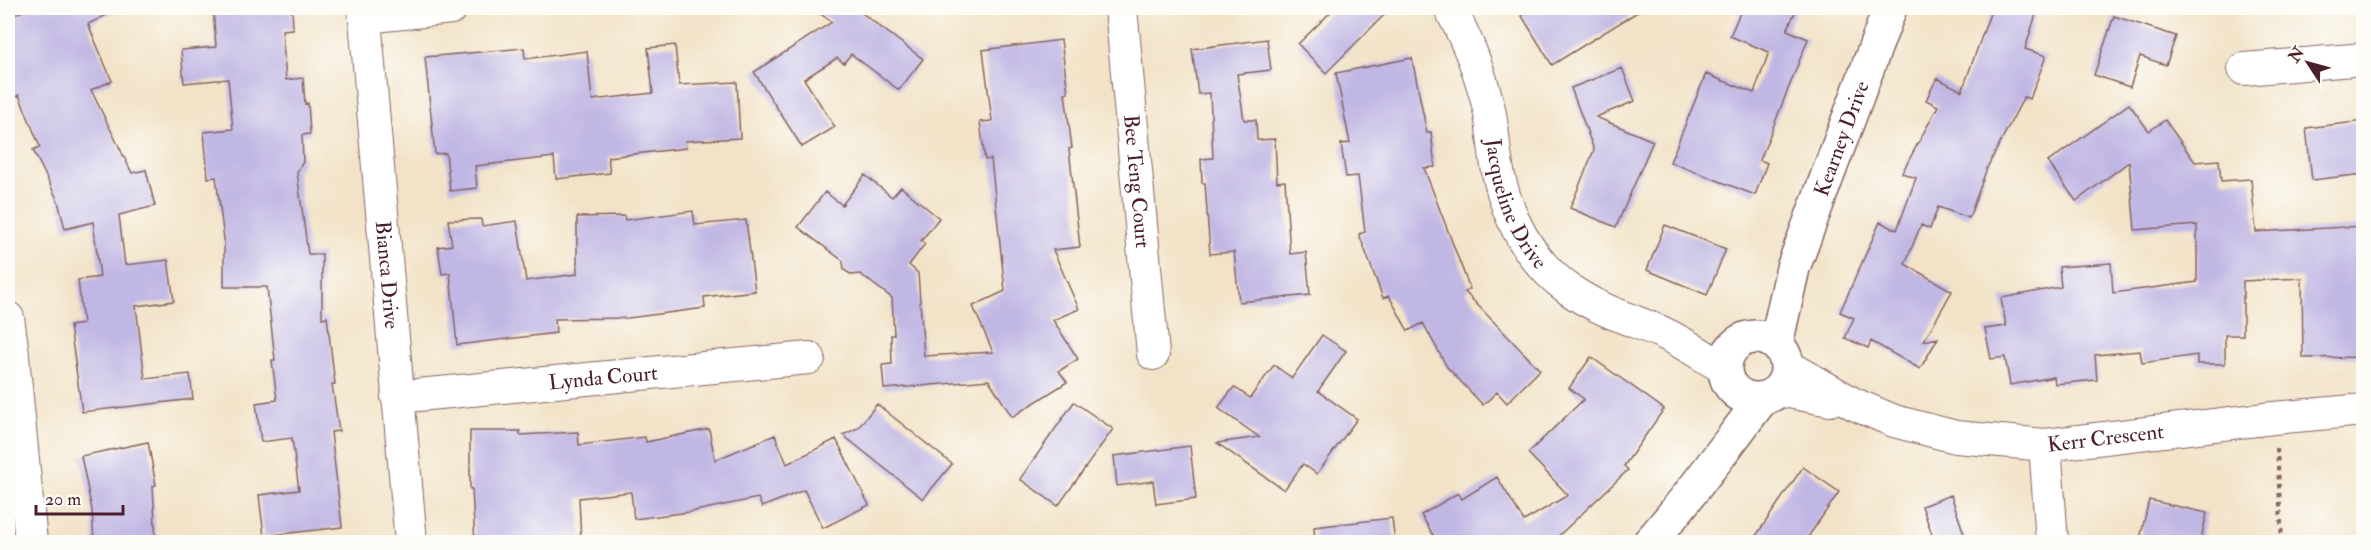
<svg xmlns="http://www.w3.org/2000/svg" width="2371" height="550" font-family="'IM FELL Double Pica',serif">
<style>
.building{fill:#c1b7e4}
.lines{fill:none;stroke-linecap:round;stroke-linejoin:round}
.minor-casing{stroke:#856462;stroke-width:34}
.tertiary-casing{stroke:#856462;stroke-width:36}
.path{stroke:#856462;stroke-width:4;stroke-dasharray:4.5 4.5;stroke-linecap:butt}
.minor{stroke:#fff;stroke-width:32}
.tertiary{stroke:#fff;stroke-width:33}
.labels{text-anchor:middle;stroke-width:4.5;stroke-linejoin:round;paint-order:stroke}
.street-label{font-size:21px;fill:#4a1f2b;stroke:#fdfcf7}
</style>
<rect width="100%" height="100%" fill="#fdfcf7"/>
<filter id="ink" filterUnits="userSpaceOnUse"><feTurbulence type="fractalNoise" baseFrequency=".0167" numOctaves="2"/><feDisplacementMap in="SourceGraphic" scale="12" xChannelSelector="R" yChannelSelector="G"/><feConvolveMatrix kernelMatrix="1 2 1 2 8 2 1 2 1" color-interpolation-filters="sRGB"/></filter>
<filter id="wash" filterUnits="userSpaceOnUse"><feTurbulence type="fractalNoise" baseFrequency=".008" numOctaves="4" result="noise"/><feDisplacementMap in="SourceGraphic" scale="24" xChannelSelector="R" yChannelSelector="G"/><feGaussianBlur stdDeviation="1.35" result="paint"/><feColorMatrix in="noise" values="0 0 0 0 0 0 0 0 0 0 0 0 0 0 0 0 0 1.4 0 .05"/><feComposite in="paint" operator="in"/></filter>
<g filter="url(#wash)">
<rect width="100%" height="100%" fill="#f2e3c8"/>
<g id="blocks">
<!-- building -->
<path class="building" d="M 28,8 L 121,8 L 88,24 L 112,81 L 91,90 L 132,173 L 146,170 L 155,206 L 119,215 L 125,265 L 168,260 L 174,301 L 136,306 L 145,379 L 190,374 L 193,399 L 82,412 L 70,326 L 83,324 L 78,280 L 100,277 L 93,222 L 65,229 L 58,201 L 33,150 L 40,147 L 19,95 L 8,100 L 8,18 Z
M 213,8 L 292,8 L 293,29 L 282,30 L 286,80 L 303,78 L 305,104 L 308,103 L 310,134 L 302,135 L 303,162 L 297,172 L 308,254 L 322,254 L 322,318 L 327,317 L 335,384 L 332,384 L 339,431 L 331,432 L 342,527 L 264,536 L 259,495 L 299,490 L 292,438 L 261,442 L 256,403 L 277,400 L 272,360 L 275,360 L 267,287 L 224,287 L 224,239 L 216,177 L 208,178 L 204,132 L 233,129 L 228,79 L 184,83 L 181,50 L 216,47 Z
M 812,8 L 855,8 L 923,59 L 899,90 L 851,54 L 844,63 L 837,58 L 804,79 L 835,127 L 802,147 L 754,72 L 832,22 Z
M 1335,8 L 1391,8 L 1326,73 L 1298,44 Z
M 1517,8 L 1644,8 L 1552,65 Z
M 1742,8 L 1797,8 L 1787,30 L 1808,39 L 1760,160 L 1767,163 L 1755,195 L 1670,162 L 1706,74 L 1754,93 L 1769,52 L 1730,36 Z
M 1992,8 L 2038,8 L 2025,49 L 2046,56 L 2030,99 L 2024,97 L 1987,168 L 1969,218 L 1938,207 L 1930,229 L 1921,225 L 1905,264 L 1952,291 L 1924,341 L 1938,338 L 1920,369 L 1871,341 L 1868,348 L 1845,338 L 1854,318 L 1840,312 L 1880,222 L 1897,230 L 1916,178 L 1902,173 L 1938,106 L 1926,100 L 1937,78 L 1962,91 Z
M 2114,16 L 2176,36 L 2166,65 L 2140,56 L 2130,87 L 2094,75 Z
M 1267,39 L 1271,70 L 1237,74 L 1244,120 L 1256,120 L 1257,140 L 1275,139 L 1277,182 L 1285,181 L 1290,254 L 1306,252 L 1310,295 L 1239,302 L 1234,252 L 1210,254 L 1205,183 L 1202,183 L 1201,159 L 1213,158 L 1210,93 L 1198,94 L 1192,49 Z
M 1061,40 L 1068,93 L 1065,93 L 1072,148 L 1069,149 L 1080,247 L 1053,250 L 1079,309 L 1053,320 L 1078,359 L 1059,371 L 1067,382 L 1012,417 L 989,380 L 884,389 L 882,365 L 892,364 L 891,335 L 894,335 L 892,298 L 860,274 L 852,275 L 844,270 L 843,261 L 798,227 L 825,192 L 842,205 L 865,175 L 892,197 L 901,187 L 939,218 L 921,241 L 925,244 L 909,265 L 918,273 L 924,356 L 993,352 L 973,306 L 1005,291 L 991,159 L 985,160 L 980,122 L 992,121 L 983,50 Z
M 675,45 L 679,85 L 737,82 L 740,138 L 685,141 L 686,148 L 608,157 L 610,173 L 556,179 L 554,157 L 475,166 L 477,188 L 450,191 L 446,153 L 435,154 L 425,57 L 524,48 L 525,59 L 587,51 L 592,100 L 653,93 L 648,48 Z
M 1412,58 L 1427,133 L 1431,132 L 1435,167 L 1424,168 L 1470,289 L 1465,292 L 1540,370 L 1507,403 L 1497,392 L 1483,405 L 1447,367 L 1423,323 L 1408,331 L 1389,296 L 1383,298 L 1359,234 L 1365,232 L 1358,176 L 1346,177 L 1341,144 L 1350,143 L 1336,73 Z
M 1622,68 L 1635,101 L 1596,117 L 1653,141 L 1616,227 L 1570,208 L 1594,150 L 1571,88 Z
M 2129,104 L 2149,131 L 2165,120 L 2195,162 L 2219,160 L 2221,181 L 2251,179 L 2256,232 L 2364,226 L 2364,357 L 2303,358 L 2302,278 L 2243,281 L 2243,335 L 2225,335 L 2225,364 L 2197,364 L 2197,355 L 2142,363 L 2140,351 L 2095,355 L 2097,380 L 2055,384 L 2054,377 L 2010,385 L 2005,357 L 1991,359 L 1985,329 L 2006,326 L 2001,298 L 2061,287 L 2059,267 L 2111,263 L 2113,293 L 2197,282 L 2197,225 L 2135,230 L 2129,162 L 2076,201 L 2048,162 Z
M 2364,121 L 2364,174 L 2312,180 L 2306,128 Z
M 693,211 L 695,225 L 746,220 L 755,291 L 704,297 L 705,308 L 628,318 L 555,319 L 556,333 L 457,345 L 450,273 L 442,274 L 438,247 L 452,245 L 448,220 L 481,219 L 482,226 L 517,221 L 526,281 L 577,274 L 577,217 L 624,216 L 625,220 Z
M 1665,225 L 1726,249 L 1707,295 L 1647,270 Z
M 1322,335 L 1346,351 L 1318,391 L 1357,419 L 1317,474 L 1303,464 L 1284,490 L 1217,443 L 1259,437 L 1218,408 L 1234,387 L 1250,398 L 1274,365 L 1292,378 Z
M 1591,357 L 1664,409 L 1624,466 L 1628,470 L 1551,543 L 1438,543 L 1421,515 L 1458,493 L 1462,499 L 1497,477 L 1524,521 L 1568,495 L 1528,453 L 1584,399 L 1569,388 Z
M 1074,402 L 1113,429 L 1058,506 L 1020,479 Z
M 877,404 L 952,464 L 923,499 L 843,435 L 858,428 Z
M 709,429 L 715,460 L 775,435 L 787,464 L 836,439 L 869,505 L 823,528 L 804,490 L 762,507 L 758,498 L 690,512 L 634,519 L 631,492 L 579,498 L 581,543 L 475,543 L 472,489 L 470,489 L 470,431 L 520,431 L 520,435 L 578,432 L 579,445 L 645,437 L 646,442 Z
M 148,442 L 156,485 L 153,486 L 156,543 L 94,543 L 92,510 L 81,456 Z
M 1190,446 L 1196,499 L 1156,504 L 1153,481 L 1117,486 L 1114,456 Z
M 1803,467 L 1839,492 L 1804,543 L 1751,543 Z
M 1951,495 L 1967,543 L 1935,543 L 1922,506 Z
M 2149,500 L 2207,513 L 2200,543 L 2139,543 Z
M 1392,518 L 1395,543 L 1315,543 L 1314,527 Z"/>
</g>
</g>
<g filter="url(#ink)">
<use href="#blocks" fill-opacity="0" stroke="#856462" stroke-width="1.5"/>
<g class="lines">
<!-- minor casing -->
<g class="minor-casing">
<g id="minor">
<path id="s1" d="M 364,8 L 411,542"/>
<path id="s2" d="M 1121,8 L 1153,354"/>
<path id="s3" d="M 1450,8 C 1468,42 1480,71 1489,109 C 1494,133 1494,158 1500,181 C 1511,225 1533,264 1570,290 C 1598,310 1630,319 1661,332 C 1683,342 1703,356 1724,368"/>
<path d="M 365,17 L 451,8"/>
<path d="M 2244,69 L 2364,59"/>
<path d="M 8,318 L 12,346 L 31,542"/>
<path id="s4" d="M 1788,366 L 1854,404 L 1894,421 L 1956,437 L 2045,445 L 2273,418 L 2364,410"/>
<path d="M 1779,390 L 1830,400"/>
<path id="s5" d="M 397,397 L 809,358"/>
<path d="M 2045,445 L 2052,542"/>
</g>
</g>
<!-- tertiary casing -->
<g class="tertiary-casing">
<g id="tertiary">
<circle cx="1756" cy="368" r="31"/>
<path id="s6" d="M 1776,344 L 1793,268 L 1890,8"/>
<path d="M 1650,542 C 1690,497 1725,447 1762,399"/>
</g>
</g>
<!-- path -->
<path class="path" d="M 2277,448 L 2282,542"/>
<!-- minor -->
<use href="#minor" class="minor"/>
<!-- tertiary -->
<use href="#tertiary" class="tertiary"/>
</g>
</g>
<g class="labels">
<!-- street labels -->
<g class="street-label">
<text dy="7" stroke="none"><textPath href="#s6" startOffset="216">Kearney Drive</textPath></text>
<text dy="7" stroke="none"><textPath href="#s2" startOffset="174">Bee Teng Court</textPath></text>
<text dy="7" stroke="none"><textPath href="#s3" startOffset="208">Jacqueline Drive</textPath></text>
<text dy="7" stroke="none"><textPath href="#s1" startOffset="268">Bianca Drive</textPath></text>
<text dy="7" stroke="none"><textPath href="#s5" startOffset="207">Lynda Court</textPath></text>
<text dy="7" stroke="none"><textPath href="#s4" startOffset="334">Kerr Crescent</textPath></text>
</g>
</g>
<!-- margin -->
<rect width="2371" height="550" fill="none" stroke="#fdfcf7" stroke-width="30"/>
<!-- north arrow -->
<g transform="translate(2308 63) rotate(306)" stroke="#fdfcf7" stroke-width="4.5" paint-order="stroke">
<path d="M0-4.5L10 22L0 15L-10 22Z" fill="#4a1f2b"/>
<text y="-9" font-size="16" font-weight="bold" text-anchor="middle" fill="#4a1f2b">N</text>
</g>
<!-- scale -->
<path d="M36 505v9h87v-9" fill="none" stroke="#4a1f2b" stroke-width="3"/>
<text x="45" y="505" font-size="18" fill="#4a1f2b" stroke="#fdfcf7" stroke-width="4.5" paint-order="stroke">20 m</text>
</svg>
